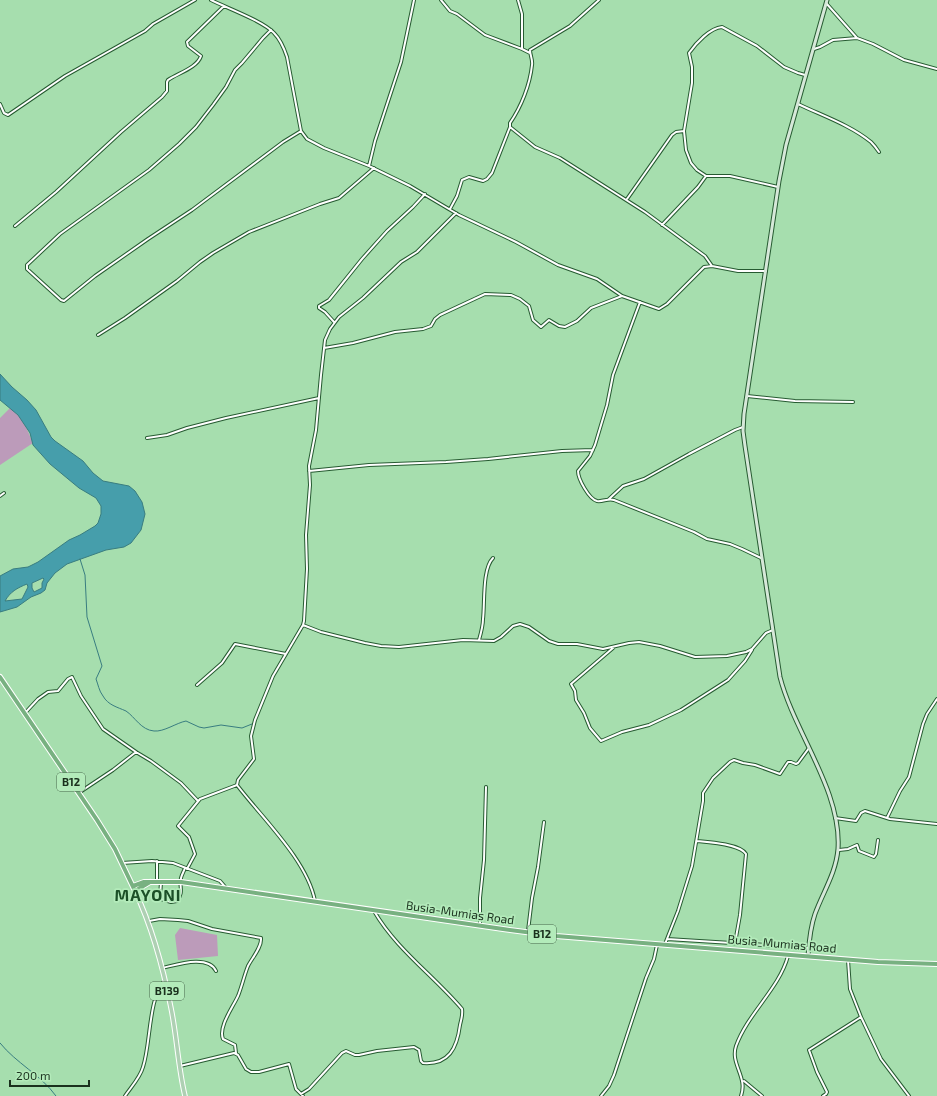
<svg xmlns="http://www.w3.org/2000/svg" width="937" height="1096" font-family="'Exo 2',sans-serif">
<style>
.green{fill:#bc9bba}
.water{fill:#469eab;stroke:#397d80;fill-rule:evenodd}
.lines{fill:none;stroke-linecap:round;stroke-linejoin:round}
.stream{stroke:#397d80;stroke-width:1}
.street-casing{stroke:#265a31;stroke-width:4}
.secondary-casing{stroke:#265a31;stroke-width:5}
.primary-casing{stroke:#fff;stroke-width:5.5}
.highway-casing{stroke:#fff;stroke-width:6}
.street{stroke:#fff;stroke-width:2}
.secondary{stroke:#d6e8d9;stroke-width:3}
.primary{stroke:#aed0b3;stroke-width:3.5}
.highway{stroke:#78b181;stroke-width:4}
.labels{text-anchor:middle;stroke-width:3.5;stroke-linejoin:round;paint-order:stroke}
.shield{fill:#b3ebba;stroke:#48684c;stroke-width:1}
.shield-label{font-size:11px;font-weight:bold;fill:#1a301d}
.street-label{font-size:12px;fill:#1a301d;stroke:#b3ebba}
.district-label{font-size:16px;font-weight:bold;letter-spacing:1px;fill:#1b5027;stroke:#b3ebba}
</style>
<rect width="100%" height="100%" fill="#a6deae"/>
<!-- green -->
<path class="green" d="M 10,408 C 24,419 26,427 33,443 L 0,465 L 0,418 Z
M 180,928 L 217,935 L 218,956 L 178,960 L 175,935 Z"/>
<!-- water -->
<path class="water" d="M 0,374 L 12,387 L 27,400 L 36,410 L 51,437 L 55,441 L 83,461 L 93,473 L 103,481 L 129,486 L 135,491 L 142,502 L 145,514 L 141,530 L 131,543 L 124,547 L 106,550 L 67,564 L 55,573 L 47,583 L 45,590 L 41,593 L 31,597 L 17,607 L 0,612 L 0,576 L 13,569 L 28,567 L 38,562 L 69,540 L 80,535 L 95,526 L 98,523 L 101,514 L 101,506 L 96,498 L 79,488 L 50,464 L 33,445 L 30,433 L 18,415 L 0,400 ZM 43,578 L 44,579 L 42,583 L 42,588 L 34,592 L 32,588 L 32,583 ZM 27,584 L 28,587 L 22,599 L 5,601 C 10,592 17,588 27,584 Z"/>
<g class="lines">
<!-- stream -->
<path class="stream" d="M 80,559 L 85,575 L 87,617 L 102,666 L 96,679 C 98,684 99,691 103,696 C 108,705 117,707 126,711 C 135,717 141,730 154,731 C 164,732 176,723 186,721 L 199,727 L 204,728 L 221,725 L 242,728 L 252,724
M 0,1043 C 16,1063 41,1075 56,1096"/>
<!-- street casing -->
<g class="street-casing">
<path id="street" d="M 211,0 C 227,8 263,21 274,33 C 281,40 284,48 287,57 L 301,131 L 307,139 L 324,148 L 369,166 L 410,186 L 459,215 L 516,242 L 558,265 L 597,279 L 622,296 L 659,309 L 667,304 L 704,267 L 712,266 L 738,271 L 766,271
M 441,0 L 450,11 L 457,14 L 485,35 L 522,49
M 518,0 L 522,14 L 522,49 L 530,53
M 599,0 L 570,26 L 530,50 C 530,55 533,60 532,65 C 530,85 521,107 510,123 L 510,127 L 535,147 L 560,158 L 645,212 L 705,256 L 712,266
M 826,3 L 857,38
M 271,30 L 263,38 L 242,63 L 235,70 L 226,87 L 213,105 L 196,127 L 179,144 L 149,170 L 60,234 L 27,265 L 27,269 L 61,300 L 64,301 L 95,276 L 148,239 L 192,210 L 283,142 L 301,131
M 814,49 L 820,47 L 833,40 L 857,38 L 873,44 L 904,60 L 937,69
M 0,104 L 4,113 L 8,115 L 65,76 L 145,31 L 153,24 L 195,0
M 798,104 C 823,116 850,125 871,142 C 874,145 877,149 879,152
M 369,166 L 375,141 L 401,62 L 414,0
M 778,187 L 730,176 L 706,176 L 697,170 L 691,163 L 686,150 L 684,131 L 692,83 L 692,67 L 689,53 C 696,43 710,28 722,27 L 757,46 L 784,67 L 798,73 L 805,75
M 627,199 L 672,135 L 676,132 L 684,131
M 450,209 L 457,196 L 462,180 L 469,177 L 483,181 L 487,179 L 492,173 L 510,127
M 662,225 L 698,187 L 706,176
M 15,226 L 56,192 L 121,132 L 162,97 L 167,91 L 167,82 L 168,80 C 178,73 197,68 201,56 L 188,46 L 187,42 L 224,6
M 640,302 L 613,375 L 607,405 L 595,445 L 590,456 L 578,471 C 578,479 589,499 597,501 C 603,502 608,498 614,500 L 694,532 L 707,539 L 730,544 L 742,549 L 761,558
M 334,322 L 325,312 L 319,308 L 319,306 L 329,300 L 362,259 L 387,231 L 413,207 L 425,194
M 98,335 L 125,318 L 177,281 L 200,262 L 213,253 L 249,232 L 320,204 L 339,198 L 374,168
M 324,348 L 353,343 L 395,332 L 423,329 L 431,326 L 435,319 L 440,315 L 485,294 L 511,295 L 520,299 L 529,306 L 533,320 L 541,327 L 549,320 L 559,326 L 565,327 L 577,321 L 591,308 L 622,296
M 747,396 L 795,401 L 853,402
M 147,438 L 167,435 L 187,428 L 226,418 L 319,398
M 309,471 L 369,465 L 446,462 L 488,459 L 562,451 L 593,450
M 0,496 L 4,493
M 609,499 L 623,486 L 644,479 L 689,454 L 735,430 L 743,427
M 303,625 L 321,632 L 365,643 L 381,646 L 399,647 L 463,640 L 494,641 L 501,637 L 513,626 L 520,624 L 529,627 L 549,641 L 558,644 L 577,644 L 603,649 L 629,643 L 639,642 L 660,646 L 695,657 L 727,656 L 746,652 L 752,649 L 766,633 L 773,630
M 479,640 C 481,633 483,626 483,619 C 485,603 482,569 493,558
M 613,648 L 571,684 L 575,691 L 576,700 L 584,713 L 590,728 L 601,741 L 622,732 L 649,725 L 681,710 L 728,680 L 745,661 L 752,650
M 197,685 L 222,663 L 235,644 L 286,654
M 25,713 L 38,699 L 48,692 L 58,691 L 68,679 L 72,677 L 81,696 L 103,729 L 136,752
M 80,792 L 113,770 L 136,752 L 151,761 L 181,783 L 198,801
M 835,818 L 856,821 L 861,813 L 865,811 L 890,819 L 937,824
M 887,818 L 900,791 L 909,777 L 923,724 L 927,714 L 937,699
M 697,841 C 708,842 740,844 746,854 L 740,915 L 735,943
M 839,850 L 848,849 L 857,845 L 859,851 L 874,857 L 876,854 L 878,840
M 122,863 L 152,861 L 173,863 L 220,881 L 226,888
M 187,869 L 195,854 L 189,837 L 178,826 L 200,799 L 237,785
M 157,881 L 157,861
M 161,882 L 160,897 L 161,899 L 171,902 L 177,901 C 184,892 179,887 181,878 C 182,874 184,871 185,868
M 315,901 C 307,860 262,818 237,785 L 238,780 L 254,759 L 251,736 L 255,720 L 273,676 L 303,625 L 304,621 L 307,569 L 306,535 L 310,485 L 309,466 L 316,430 L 321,375 L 325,340 L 330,329 L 339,317 L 363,298 L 401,262 L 417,252 L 456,213
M 149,921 L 160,919 L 178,920 L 188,921 L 212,929 L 261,938 C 262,947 252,958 248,966 C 244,976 242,986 238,996 C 233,1007 218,1027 223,1039 L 235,1045 L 236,1053
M 480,925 L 480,898 L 484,860 L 486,787
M 528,931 L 532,898 L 538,867 L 544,822
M 667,939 L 765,945 L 791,948 L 809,948
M 665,944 L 678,911 L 692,866 L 703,801 L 703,793 L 713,778 L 730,762 L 734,760 L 743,763 L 755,765 L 780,774 L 788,762 L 791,762 L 796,764 L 798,763 L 809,748
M 162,968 C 176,965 208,954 216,971
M 861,1017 L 881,1059 L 909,1096
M 180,1066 L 234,1053 L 238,1055 L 246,1069 L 251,1072 L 259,1072 L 289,1064 L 296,1089 L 301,1094 L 309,1089 L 342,1053 L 346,1051 L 355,1055 L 359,1055 L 377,1051 L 414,1047 L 419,1050 L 421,1061 L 423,1063 C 449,1065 457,1048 460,1025 C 461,1020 463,1015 462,1009 C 434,976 396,949 374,911
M 744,1081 L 762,1096
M 125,1096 C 131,1087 140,1078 143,1067 C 151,1043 148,998 165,980
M 302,1096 L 303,1096
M 601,1096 L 609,1086 L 614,1075 L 646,978 L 654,959 L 657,945
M 741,1096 C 748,1077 730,1064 736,1046 C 748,1013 779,989 788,956
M 823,1096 L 826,1094 L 827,1092 L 817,1072 L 809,1050 L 861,1017 L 850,989 L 848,960"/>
</g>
<!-- secondary casing -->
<g class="secondary-casing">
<path id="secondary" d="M 808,956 C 809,942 810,928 815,914 C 823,892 836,873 838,849 C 842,791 794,732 780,677 L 745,446 L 743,431 L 744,414 L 779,181 L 786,145 L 827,0"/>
</g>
<!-- primary casing -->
<g class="primary-casing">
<path id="primary" d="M 135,891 C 153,929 163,967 171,1008 C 177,1037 178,1067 185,1096"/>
</g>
<!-- highway casing -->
<g class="highway-casing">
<path id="highway" d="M 0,677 L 97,820 L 115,849 L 135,891 L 150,882
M 133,886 L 144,882 L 181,882 L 503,929 L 556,936 L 878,962 L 937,964"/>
</g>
<!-- street -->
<use href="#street" class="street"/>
<!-- secondary -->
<use href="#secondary" class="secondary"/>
<!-- primary -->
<use href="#primary" class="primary"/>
<!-- highway -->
<use href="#highway" class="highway"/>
</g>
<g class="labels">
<!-- shield labels -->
<g class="shield">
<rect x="57" y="773" width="28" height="18" rx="3"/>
<rect x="528" y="925" width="28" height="18" rx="3"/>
<rect x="150" y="982" width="34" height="18" rx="3"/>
</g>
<g class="shield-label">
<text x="71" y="786">B12</text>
<text x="542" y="938">B12</text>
<text x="167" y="995">B139</text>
</g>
<!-- street labels -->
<g class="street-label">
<text transform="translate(460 913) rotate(8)" y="4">Busia-Mumias Road</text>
<text transform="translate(782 944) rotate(5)" y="4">Busia-Mumias Road</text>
</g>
<!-- district labels -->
<g class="district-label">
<text x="148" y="901">MAYONI</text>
</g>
</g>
<!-- scale -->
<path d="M10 1080v6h79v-6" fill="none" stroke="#1a301d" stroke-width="2"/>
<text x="16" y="1080" font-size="12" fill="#1a301d" stroke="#b3ebba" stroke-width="3" paint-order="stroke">200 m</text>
</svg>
